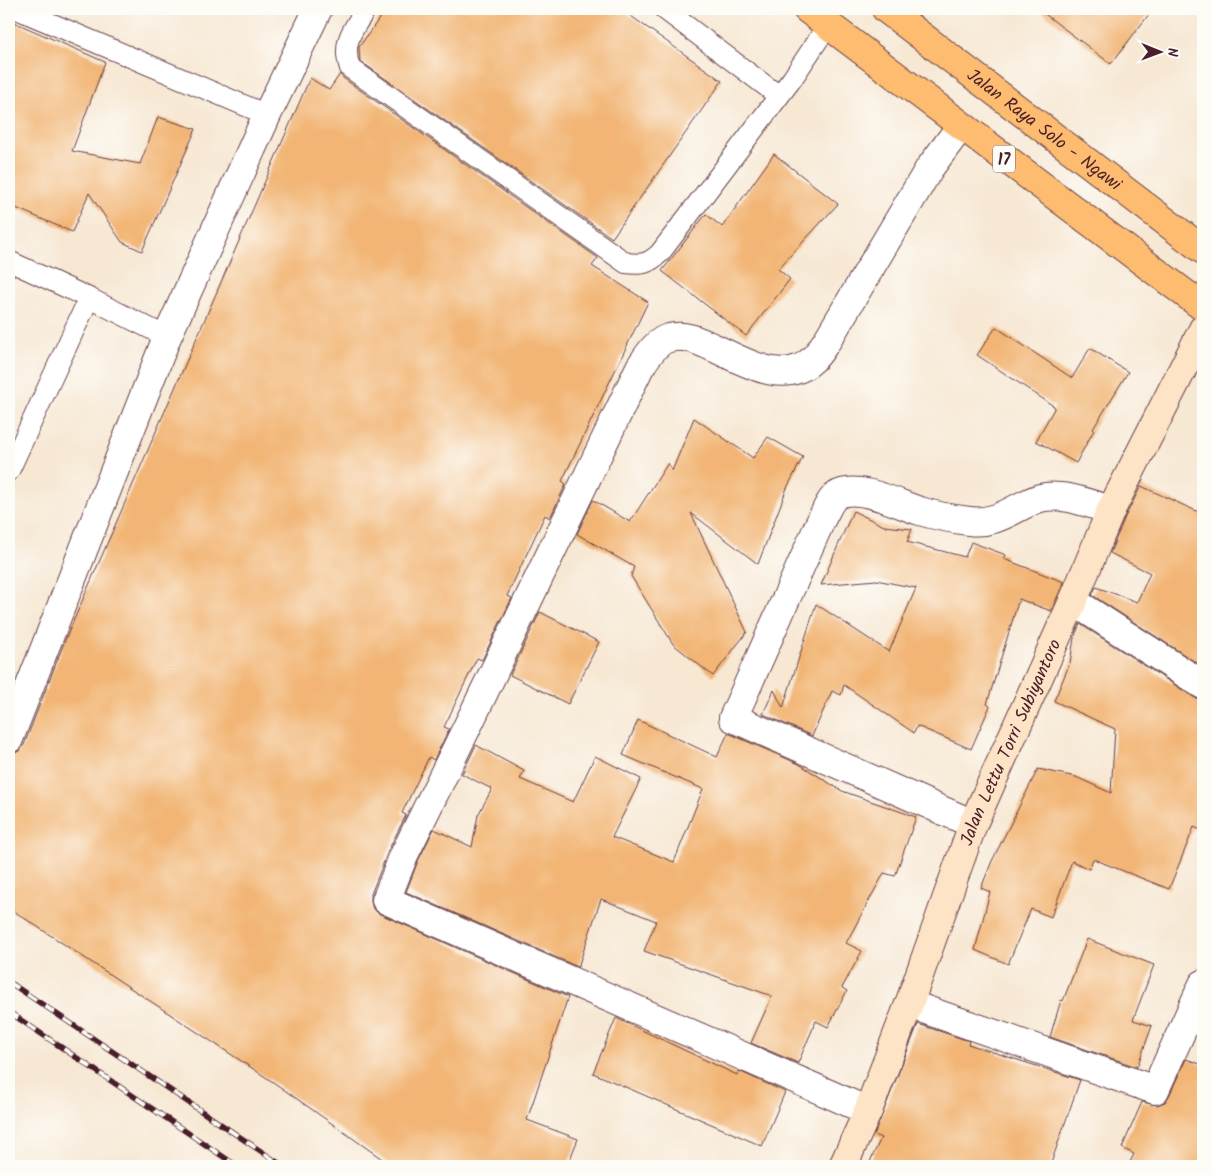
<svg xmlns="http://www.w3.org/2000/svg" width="1212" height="1175" font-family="Kalam,sans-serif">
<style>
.building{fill:#f2b575}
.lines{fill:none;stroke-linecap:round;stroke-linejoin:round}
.service-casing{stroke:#643d44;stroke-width:22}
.minor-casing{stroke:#643d44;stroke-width:30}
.secondary-casing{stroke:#643d44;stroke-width:30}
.trunk-casing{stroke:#643d44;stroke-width:30}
.service{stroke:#fff;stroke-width:20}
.minor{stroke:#fff;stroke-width:28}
.secondary{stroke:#fee4c6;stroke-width:28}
.trunk{stroke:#fdbc70;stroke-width:28}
.rail-casing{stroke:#4a1f2b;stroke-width:5.5}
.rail{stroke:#fdfcf7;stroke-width:4;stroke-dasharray:11;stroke-linecap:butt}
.labels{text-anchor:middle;stroke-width:4;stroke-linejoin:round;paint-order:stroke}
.shield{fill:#fdfcf7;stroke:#806168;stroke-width:1}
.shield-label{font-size:16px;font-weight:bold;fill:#4a1f2b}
.street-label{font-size:18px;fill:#4a1f2b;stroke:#fdfcf7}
</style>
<rect width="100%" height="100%" fill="#fdfcf7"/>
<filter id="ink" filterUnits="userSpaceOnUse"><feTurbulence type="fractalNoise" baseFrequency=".02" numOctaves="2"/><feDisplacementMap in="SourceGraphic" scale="10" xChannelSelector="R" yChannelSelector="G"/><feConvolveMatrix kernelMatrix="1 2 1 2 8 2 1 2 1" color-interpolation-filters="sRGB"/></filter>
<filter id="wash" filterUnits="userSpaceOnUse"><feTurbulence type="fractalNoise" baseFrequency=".0096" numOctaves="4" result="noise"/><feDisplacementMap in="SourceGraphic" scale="20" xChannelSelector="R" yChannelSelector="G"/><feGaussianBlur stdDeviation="1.12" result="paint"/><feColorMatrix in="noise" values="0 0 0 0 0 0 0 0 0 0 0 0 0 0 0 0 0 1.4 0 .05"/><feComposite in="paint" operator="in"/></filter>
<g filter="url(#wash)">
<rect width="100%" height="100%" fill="#f7e8d4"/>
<g id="blocks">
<!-- building -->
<path class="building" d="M 386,9 L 621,9 L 722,81 L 612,238 L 360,61 L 359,47 Z
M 1038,9 L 1153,9 L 1111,64 Z
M 9,20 L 105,62 L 72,151 L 140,164 L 158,117 L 196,129 L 142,251 L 122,242 L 89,193 L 72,232 L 9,205 Z
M 340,74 L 343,78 L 598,258 L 592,266 L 648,302 L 562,481 L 566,484 L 550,518 L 545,515 L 507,596 L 512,598 L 482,660 L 477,658 L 444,727 L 449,729 L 434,760 L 429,757 L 402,813 L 406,815 L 389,849 L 371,894 L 371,902 L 373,909 L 380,914 L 568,997 L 527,1120 L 578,1139 L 567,1166 L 392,1166 L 273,1082 L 9,908 L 9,768 L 15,753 L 19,751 L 24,745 L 66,638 L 310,78 L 329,90 Z
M 774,154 L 838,204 L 778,269 L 790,279 L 746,336 L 662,271 L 706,214 L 722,227 Z
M 996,327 L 1072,378 L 1090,348 L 1128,372 L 1093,429 L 1094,430 L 1076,463 L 1036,441 L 1055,407 L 977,355 Z
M 694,418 L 753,458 L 768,437 L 803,457 L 787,488 L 758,564 L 691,513 L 747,632 L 713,676 L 673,644 L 631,576 L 634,567 L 577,534 L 593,500 L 630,522 L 668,463 L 672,471 Z
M 1141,486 L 1203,514 L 1203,667 L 1092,595 L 1096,587 L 1137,602 L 1150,573 L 1110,553 L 1125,517 Z
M 853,511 L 884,526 L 912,529 L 907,542 L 965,557 L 971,542 L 1006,555 L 1004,559 L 1064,582 L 1051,611 L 1019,599 L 987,704 L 990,706 L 971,749 L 917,726 L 914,733 L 844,685 L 841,695 L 832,691 L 812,736 L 763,714 L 774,690 L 783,708 L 816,604 L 889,652 L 916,588 L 876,580 L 821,585 Z
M 540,612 L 599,642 L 568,704 L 510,675 Z
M 1080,624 L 1195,698 L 1203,700 L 1203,831 L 1194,827 L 1169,889 L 1093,859 L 1089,869 L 1072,861 L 1051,917 L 1031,909 L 1008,964 L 975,950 L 990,892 L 981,888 L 992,861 L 1038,769 L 1076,777 L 1111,793 L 1115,729 L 1054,701 L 1070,663 L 1074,638 Z
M 638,720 L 717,757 L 728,733 L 799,764 L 842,791 L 916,817 L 895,876 L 884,873 L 846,943 L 862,951 L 842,988 L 847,991 L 828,1027 L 816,1021 L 798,1063 L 751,1043 L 772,996 L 644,951 L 656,921 L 601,899 L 578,967 L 406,892 L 418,861 L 434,829 L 472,847 L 478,815 L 492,789 L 462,774 L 476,745 L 524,771 L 520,779 L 573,802 L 595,756 L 641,779 L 612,837 L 674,862 L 703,789 L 623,755 Z
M 1087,939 L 1154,965 L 1133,1020 L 1152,1026 L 1137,1067 L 1050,1037 L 1061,1000 L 1063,1001 Z
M 616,1018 L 737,1075 L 739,1071 L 785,1092 L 762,1146 L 593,1073 Z
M 918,1024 L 969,1041 L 968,1044 L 1080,1080 L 1050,1166 L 868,1166 L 881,1138 L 874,1135 Z
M 1186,1059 L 1203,1065 L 1203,1166 L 1128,1166 L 1134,1154 L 1122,1148 L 1142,1102 L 1157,1105 L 1165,1102 L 1169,1096 Z"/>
</g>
</g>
<g filter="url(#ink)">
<use href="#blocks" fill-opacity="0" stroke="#643d44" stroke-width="1"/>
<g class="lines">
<!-- service casing -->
<g class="service-casing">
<path id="service" d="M 17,9 L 267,115
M 366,9 C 353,29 341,43 350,68 L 626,263 C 642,265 648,264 660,253 L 792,79 L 828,25
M 664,9 L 779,96
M 9,261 L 89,298
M 9,471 L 89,298 L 167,337"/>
</g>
<!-- minor casing -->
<g class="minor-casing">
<path id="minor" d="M 1073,601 L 1203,685
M 9,739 L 167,337 L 267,115 L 318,9
M 973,824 L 733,718 L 822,518 C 826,511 830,500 836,496 C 856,482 900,505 920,511 C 936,516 953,519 969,521 C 998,525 1015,506 1040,498 C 1062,492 1089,504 1111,510
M 909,1004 L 1155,1090 L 1203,984
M 868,1111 L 386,900 L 404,855 L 472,717 L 640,367 C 647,357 656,341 669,338 C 684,334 697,340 710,346 C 740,359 783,388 812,360 C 819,354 823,346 828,339 L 929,169 L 961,126"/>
</g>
<!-- secondary casing -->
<g class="secondary-casing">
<g id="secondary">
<path id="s1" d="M 843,1166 L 868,1111 L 909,1004 L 973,824 L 1073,601 L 1111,510 L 1203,329"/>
</g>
</g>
<!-- trunk casing -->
<g class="trunk-casing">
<g id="trunk">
<path d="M 807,9 L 1203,307"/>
<path id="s2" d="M 886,9 L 1203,250"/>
</g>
</g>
<!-- service -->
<use href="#service" class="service"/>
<!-- minor -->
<use href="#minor" class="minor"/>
<!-- secondary -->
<use href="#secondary" class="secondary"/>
<!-- trunk -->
<use href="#trunk" class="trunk"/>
<!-- rail casing -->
<g class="rail-casing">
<path id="rail" d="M 9,982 L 283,1166
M 9,1012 L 237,1166"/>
</g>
<!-- rail -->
<use href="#rail" class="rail"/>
</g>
</g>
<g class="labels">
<!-- shield labels -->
<rect class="shield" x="993" y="145.5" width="22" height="27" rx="4"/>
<g class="shield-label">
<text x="1004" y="165">17</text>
</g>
<!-- street labels -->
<g class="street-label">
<text dy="6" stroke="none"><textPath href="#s2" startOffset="199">Jalan Raya Solo - Ngawi</textPath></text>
<text dy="6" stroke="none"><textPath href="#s1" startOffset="456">Jalan Lettu Torri Subiyantoro</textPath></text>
</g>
</g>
<!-- margin -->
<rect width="1212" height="1175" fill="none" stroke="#fdfcf7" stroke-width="30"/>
<!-- north arrow -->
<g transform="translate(1160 52) rotate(91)" stroke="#fdfcf7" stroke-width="4" paint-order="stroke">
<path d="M0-4L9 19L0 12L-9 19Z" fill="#4a1f2b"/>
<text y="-8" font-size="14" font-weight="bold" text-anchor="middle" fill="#4a1f2b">N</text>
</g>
</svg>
